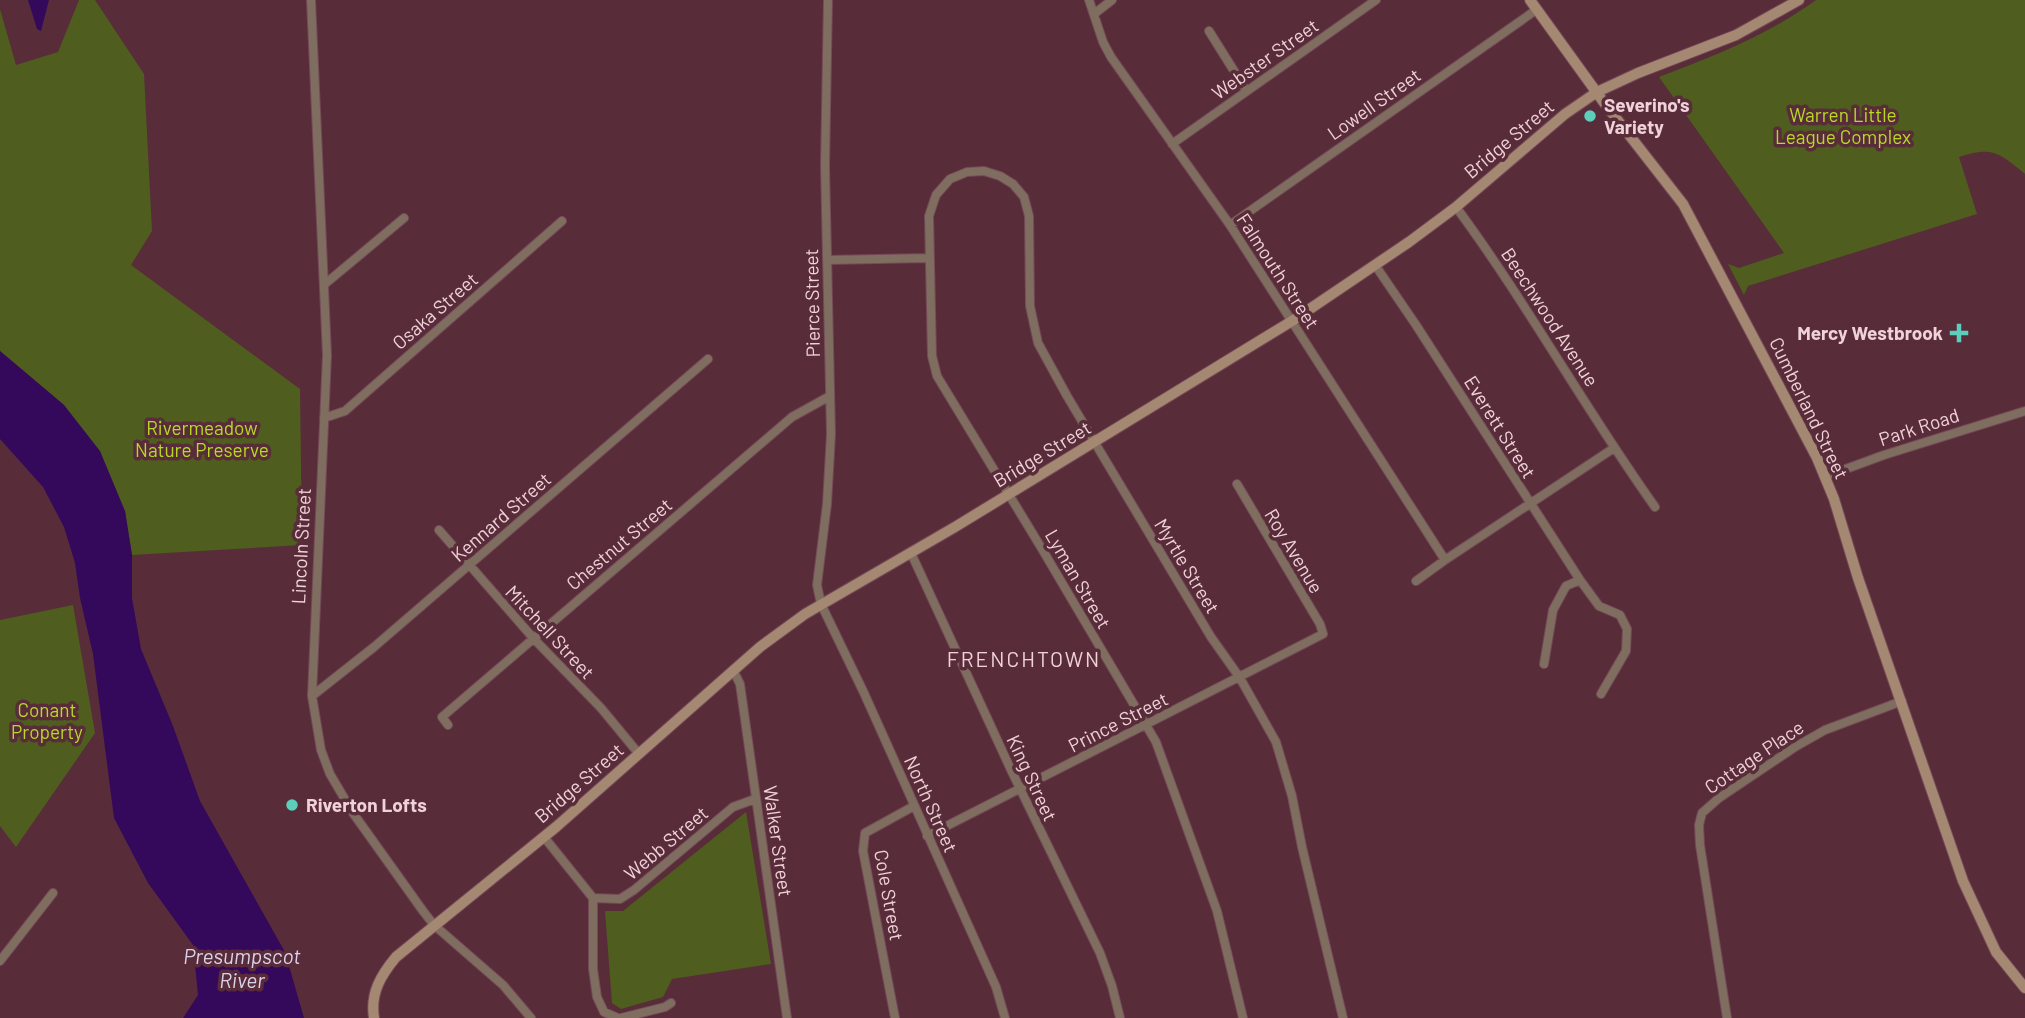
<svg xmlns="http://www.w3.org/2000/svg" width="2025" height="1018" font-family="Barlow,sans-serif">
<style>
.green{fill:#4f5d1f}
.water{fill:#34095b}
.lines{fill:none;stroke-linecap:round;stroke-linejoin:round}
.street-casing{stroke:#744a57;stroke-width:10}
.secondary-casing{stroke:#744a57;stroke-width:12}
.street{stroke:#7f6e5f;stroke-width:8}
.secondary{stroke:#a48872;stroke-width:10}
.poi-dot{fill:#5bcebc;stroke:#592c3a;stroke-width:2.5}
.labels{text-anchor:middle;stroke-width:7;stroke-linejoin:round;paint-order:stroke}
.street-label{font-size:19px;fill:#f0d2d9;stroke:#592c3a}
.poi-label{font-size:19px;font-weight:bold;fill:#f0d2d9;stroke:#592c3a;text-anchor:start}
.park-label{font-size:19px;fill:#b7db24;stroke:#592c3a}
.neighbourhood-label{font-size:21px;letter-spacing:2px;fill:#f0d2d9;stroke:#592c3a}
.water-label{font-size:21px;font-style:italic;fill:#dad1ec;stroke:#592c3a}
</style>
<rect width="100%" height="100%" fill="#592c3a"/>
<!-- green -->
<path class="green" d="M 79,0 L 95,0 L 144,74 L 152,231 L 131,265 L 300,389 L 302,545 L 132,555 L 125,511 L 64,405 L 0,351 L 0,9 L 16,65 L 58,52 Z
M 1816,0 L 2025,0 L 2025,174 C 1999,153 1993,146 1959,157 L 1977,214 L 1748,286 L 1744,295 L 1728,264 L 1739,268 L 1784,253 L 1659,77 C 1714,56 1768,35 1816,0 Z
M 73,605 L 95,733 L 16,847 L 0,826 L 0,620 Z
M 746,812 L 771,964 L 672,979 L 663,997 L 621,1009 L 612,1003 L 605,911 L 623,911 Z"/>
<!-- water -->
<path class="water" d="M 28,0 L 49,0 L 41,31 L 37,29 Z
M 0,351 L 64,405 L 100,451 L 125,511 L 132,555 L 132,598 L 141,649 L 173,726 L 200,801 L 285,952 L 304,1018 L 183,1018 L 198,995 L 193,945 L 148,883 L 114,818 L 93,654 L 80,598 L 75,563 L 64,527 L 43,487 L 0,439 Z"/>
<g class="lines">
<!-- street casing -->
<g class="street-casing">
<path id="street" d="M 311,0 L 327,355 L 312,696 L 321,750 L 330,774 L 353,813 L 423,911 L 434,925 L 503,985 L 531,1018
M 828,0 L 825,166 L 831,434 L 827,504 L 817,585 L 821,604 L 864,693 L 996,987 L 1005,1018
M 1089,0 L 1103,42 L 1111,57 L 1230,225 L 1445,560
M 1094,14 L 1112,0
M 1209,31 L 1246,90
M 1172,144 L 1376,0
M 1456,207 C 1527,303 1585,409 1655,507
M 1230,225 L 1536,10
M 827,260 L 929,258
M 1375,265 L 1416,325 L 1580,580 L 1599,606 L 1620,615 L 1627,629 L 1626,651 L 1601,694
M 325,284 L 404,218
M 324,418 L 345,411 L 562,221
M 1824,477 L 1884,455 L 2025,411
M 439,530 L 534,639 L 601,708 L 639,754
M 911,553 L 1012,772 L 1100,953 L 1112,986 L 1120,1018
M 1416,581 L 1445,560 L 1614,448
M 1544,664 L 1553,610 L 1566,586 L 1580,580
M 733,670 L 740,684 L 787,1018
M 312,696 L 374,647 L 708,359
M 448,725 L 442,717 L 792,417 L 830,396
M 927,836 L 1323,634 L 1320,624 L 1237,484
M 544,837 L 593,898 L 593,969 L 597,997 L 604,1012 L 618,1018
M 593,898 L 620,899 L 634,890 L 733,807 L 755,799
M 0,961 L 53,893
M 621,1018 L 665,1007 L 671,1003
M 895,1018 L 863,851 L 865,833 L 914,806
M 1243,1018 L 1217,911 L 1156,742 L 1042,549 L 937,376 L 932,356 L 929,216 L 936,195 L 950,179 L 967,172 L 984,171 L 1000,176 L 1013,184 L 1024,197 L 1029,216 L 1030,306 L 1038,343 L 1067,396 L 1211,637 L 1240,678 L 1276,742 L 1292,796 L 1302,847 L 1343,1018
M 1727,1018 L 1700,845 L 1699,825 L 1702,813 L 1719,798 L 1795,747 L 1825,730 L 1902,701"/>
</g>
<!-- secondary casing -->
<g class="secondary-casing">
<path id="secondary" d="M 1530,0 L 1605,104 L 1683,204 L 1817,458 L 1834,499 L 1858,578 L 1963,881 L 1996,952 L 2025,988
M 374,1018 C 370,993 381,975 396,957 L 556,827 L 760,647 L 805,614 L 955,527 L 1292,321 L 1409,242 L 1456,207 L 1565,114 L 1597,92 L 1638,73 L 1736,35 L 1799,0"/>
</g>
<!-- street -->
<use href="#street" class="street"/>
<!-- secondary -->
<use href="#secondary" class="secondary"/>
</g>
<!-- markers -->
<g class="poi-dot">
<circle cx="1590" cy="116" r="7"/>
<path d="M1955.5 322.5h7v7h7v7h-7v7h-7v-7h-7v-7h7z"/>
<circle cx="292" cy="805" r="7"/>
</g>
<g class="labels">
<!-- street labels -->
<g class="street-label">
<text transform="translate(1265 59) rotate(-35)" y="7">Webster Street</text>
<text transform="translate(1374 104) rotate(-35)" y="7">Lowell Street</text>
<text transform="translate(1509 139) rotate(-40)" y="7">Bridge Street</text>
<text transform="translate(1278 271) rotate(57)" y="7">Falmouth Street</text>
<text transform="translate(812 303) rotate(-91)" y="7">Pierce Street</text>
<text transform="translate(435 311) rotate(-41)" y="7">Osaka Street</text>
<text transform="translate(1550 317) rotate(57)" y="7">Beechwood Avenue</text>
<text transform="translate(1809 408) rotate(64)" y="7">Cumberland Street</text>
<text transform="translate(1500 427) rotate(58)" y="7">Everett Street</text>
<text transform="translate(1919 427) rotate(-18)" y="7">Park Road</text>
<text transform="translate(1042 454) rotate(-31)" y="7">Bridge Street</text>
<text transform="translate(501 517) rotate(-41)" y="7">Kennard Street</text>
<text transform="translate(619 544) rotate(-40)" y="7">Chestnut Street</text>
<text transform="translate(301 546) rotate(-87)" y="7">Lincoln Street</text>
<text transform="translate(1294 551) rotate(59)" y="7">Roy Avenue</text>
<text transform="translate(1187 566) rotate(59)" y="7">Myrtle Street</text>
<text transform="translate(1078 579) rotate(60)" y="7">Lyman Street</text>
<text transform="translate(550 632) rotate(47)" y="7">Mitchell Street</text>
<text transform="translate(1118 722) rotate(-27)" y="7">Prince Street</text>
<text transform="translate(1754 757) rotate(-34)" y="7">Cottage Place</text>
<text transform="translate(1032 778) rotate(65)" y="7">King Street</text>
<text transform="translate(579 783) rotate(-41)" y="7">Bridge Street</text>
<text transform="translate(931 804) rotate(66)" y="7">North Street</text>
<text transform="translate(778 841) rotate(82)" y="7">Walker Street</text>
<text transform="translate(666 843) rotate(-40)" y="7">Webb Street</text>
<text transform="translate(889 895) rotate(80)" y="7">Cole Street</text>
</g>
<!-- poi labels -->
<g class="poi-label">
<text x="1604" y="112">Severino's<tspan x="1604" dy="22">Variety</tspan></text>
<text x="1943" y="340" text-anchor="end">Mercy Westbrook</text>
<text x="306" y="812">Riverton Lofts</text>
</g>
<!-- park labels -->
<g class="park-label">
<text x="1843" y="122">Warren Little<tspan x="1843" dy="22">League Complex</tspan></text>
<text x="202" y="435">Rivermeadow<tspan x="202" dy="22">Nature Preserve</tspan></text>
<text x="47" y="717">Conant<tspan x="47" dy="22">Property</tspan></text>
</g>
<!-- neighbourhood labels -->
<g class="neighbourhood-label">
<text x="1024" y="667">FRENCHTOWN</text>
</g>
<!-- water labels -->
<g class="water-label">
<text x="242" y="964">Presumpscot<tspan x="242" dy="24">River</tspan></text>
</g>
</g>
</svg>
